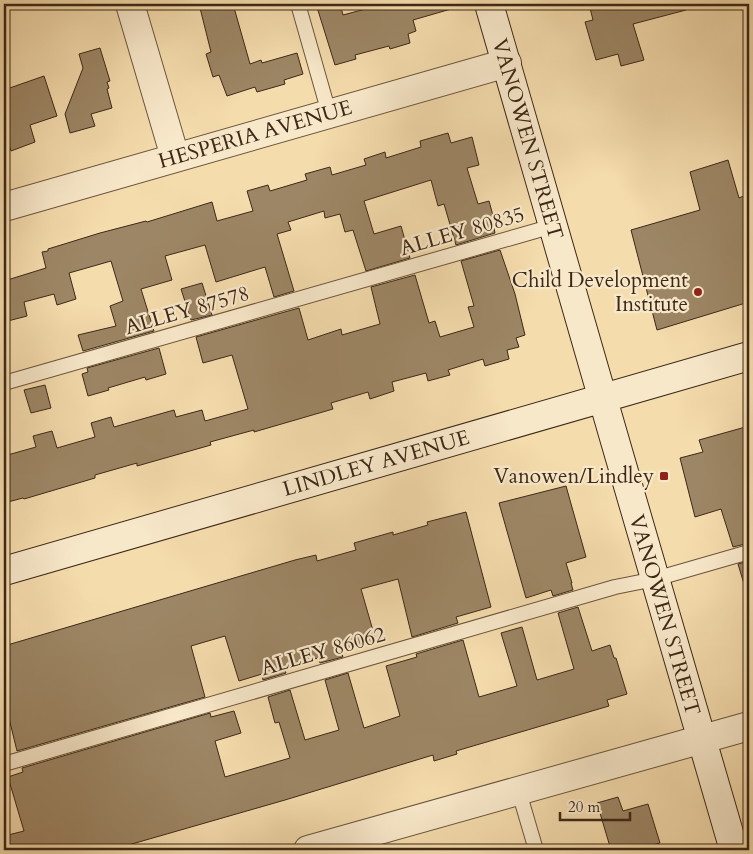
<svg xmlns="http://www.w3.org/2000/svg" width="753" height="854" font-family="Cardo,serif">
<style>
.building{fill:#9d8665;stroke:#3d2817}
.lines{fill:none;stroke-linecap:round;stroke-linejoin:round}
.lane-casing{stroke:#6b553c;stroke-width:16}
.street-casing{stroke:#6b553c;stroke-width:30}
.secondary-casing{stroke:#3d2817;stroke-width:30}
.lane{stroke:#f8e8ca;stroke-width:14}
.street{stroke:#f8e8ca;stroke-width:28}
.secondary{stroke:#f8e8ca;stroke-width:28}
.poi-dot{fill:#8f2418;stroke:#f8e8ca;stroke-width:2}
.labels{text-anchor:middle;stroke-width:4.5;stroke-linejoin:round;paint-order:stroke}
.street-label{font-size:21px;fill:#3d2817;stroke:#f8e8ca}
.poi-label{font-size:21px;fill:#3d2817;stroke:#f8e8ca;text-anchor:end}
</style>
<rect width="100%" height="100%" fill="#f5dcad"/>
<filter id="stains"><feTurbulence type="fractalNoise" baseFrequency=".004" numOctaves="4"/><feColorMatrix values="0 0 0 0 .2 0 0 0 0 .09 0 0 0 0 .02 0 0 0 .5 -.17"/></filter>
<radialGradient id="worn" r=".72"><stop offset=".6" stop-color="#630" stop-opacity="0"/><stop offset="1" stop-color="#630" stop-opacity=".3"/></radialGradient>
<!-- building -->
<path class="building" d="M 199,4 L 233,4 L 250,64 L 261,60 L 262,63 L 297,53 L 303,74 L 284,80 L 285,84 L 257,92 L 255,87 L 227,96 L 219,75 L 213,77 L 206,54 L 211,52 Z
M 316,4 L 340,4 L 343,15 L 384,4 L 450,4 L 451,9 L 413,20 L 416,31 L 408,34 L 410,43 L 390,49 L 389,46 L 355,55 L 356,59 L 335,65 Z
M 589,4 L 685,4 L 686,10 L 633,24 L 644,60 L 621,66 L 618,54 L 596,60 L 585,22 L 593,20 Z
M 100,48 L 110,81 L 107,82 L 109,88 L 107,89 L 112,108 L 91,114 L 95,126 L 70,133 L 65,114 L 83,68 L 79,54 Z
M 44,76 L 57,116 L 30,125 L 35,142 L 11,151 L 4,129 L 4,90 Z
M 448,133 L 451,143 L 472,137 L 479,165 L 467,168 L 478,204 L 489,201 L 495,223 L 493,224 L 495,233 L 456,245 L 444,204 L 438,206 L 431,180 L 364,201 L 374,234 L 401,226 L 410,258 L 366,271 L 353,230 L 345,232 L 340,214 L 325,218 L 324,211 L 288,222 L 291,230 L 277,234 L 294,291 L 274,297 L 265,267 L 216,282 L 205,245 L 165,256 L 172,280 L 141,289 L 154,331 L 83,351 L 78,335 L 116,326 L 110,306 L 123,301 L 111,261 L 69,273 L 76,299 L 57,305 L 54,294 L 24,302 L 27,316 L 4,322 L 4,281 L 46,268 L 42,252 L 48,251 L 48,249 L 100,233 L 146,221 L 147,222 L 212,202 L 217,221 L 253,211 L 247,191 L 268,185 L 270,191 L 307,180 L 305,174 L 330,167 L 332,175 L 366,165 L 364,159 L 385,152 L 386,158 L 421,147 L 420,141 Z
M 728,160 L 739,198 L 746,195 L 749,207 L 749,302 L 657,330 L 631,230 L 700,210 L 690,172 Z
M 500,250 L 515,294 L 525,335 L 516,338 L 519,347 L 507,350 L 509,359 L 485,366 L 483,359 L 448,370 L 450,375 L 428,381 L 426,373 L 392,382 L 394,391 L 370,399 L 368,392 L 331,403 L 333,409 L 254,432 L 254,430 L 210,442 L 211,445 L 137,466 L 137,463 L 95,475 L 95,478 L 24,499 L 23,498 L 4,503 L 4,456 L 36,447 L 33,436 L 52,431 L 57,448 L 95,437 L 91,423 L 111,417 L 114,427 L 174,410 L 176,417 L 202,410 L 205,421 L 248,409 L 232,355 L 203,363 L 196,337 L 299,308 L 308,340 L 341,329 L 342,335 L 380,324 L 371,287 L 415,275 L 429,323 L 435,321 L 440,337 L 474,327 L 468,307 L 474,306 L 461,261 Z
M 202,283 L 212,315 L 191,320 L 181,289 Z
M 159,348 L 166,374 L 146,380 L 145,377 L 108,388 L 109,390 L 88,396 L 82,374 L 88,372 L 87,368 Z
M 45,385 L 51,408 L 31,413 L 24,390 Z
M 749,426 L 749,543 L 733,547 L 721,509 L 695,517 L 680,458 L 703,452 L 699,440 Z
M 566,486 L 586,557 L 566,563 L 572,583 L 571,583 L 573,590 L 553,596 L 551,590 L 526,598 L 499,503 Z
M 466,512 L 491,607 L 456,617 L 458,623 L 412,637 L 398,579 L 361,589 L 376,641 L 341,651 L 343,657 L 320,663 L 318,658 L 284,667 L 286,673 L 263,680 L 262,674 L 239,681 L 225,636 L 191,646 L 205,697 L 17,751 L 7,710 L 4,712 L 4,646 L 295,560 L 316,555 L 317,561 L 356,550 L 354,543 L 393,532 L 393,535 L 428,525 L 427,522 Z
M 749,561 L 749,584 L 744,584 L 738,564 Z
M 578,607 L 592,651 L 610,645 L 614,658 L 616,658 L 627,694 L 607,700 L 609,706 L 456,751 L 457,754 L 434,761 L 433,755 L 285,800 L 111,850 L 4,850 L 4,836 L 24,831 L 8,777 L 23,772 L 22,768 L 210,713 L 211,717 L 234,711 L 241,733 L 215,741 L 225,777 L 290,758 L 279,722 L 275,723 L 268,697 L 290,690 L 305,740 L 339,730 L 325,680 L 348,673 L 364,728 L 400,716 L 386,666 L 417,657 L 416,654 L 463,640 L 479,697 L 517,686 L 501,633 L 522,627 L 537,680 L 574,669 L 558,613 Z
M 618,797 L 623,811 L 648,804 L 660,843 L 634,850 L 611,850 L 597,803 Z"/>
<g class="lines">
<!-- lane casing -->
<g class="lane-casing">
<path id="lane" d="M 298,4 L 329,113
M 4,383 L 553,226
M 4,764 L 615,587 L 655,579 L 749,552
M 519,792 L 536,850"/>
</g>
<!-- street casing -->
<g class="street-casing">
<path id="street" d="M 130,4 L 175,157
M 4,207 L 507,63
M 308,850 L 749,726"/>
</g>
<!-- secondary casing -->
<g class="secondary-casing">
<path id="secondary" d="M 489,4 L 615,441 L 734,850
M 4,571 L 749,356"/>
</g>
<!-- lane -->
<use href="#lane" class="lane"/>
<!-- street -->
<use href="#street" class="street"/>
<!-- secondary -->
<use href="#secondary" class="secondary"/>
</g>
<!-- markers -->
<g class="poi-dot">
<circle cx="698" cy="292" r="5"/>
<rect x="659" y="471" width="10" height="10" rx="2.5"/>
</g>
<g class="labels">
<!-- street labels -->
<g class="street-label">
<text transform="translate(255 134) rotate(-16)" y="7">HESPERIA AVENUE</text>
<text transform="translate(528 139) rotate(74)" y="7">VANOWEN STREET</text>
<text transform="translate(462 231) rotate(-16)" y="7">ALLEY 80835</text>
<text transform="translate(187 310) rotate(-16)" y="7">ALLEY 87578</text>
<text transform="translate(376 463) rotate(-16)" y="7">LINDLEY AVENUE</text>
<text transform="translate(665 615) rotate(74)" y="7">VANOWEN STREET</text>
<text transform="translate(323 651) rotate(-16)" y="7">ALLEY 86062</text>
</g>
<!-- poi labels -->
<g class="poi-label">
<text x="688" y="287">Child Development<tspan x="688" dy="24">Institute</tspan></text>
<text x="654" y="483">Vanowen/Lindley</text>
</g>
</g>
<!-- margin -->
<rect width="753" height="854" fill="none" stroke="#f5dcad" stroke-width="20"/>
<rect x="5" y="5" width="743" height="844" fill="none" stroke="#3d2817" stroke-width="2.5"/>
<rect x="10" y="10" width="733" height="834" fill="none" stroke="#3d2817"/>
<!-- scale -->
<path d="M560 812v8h70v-8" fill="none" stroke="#3d2817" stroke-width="2.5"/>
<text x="568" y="812" font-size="15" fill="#3d2817" stroke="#f8e8ca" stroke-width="4" paint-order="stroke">20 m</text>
<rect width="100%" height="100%" filter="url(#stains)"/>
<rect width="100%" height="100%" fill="url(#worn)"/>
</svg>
